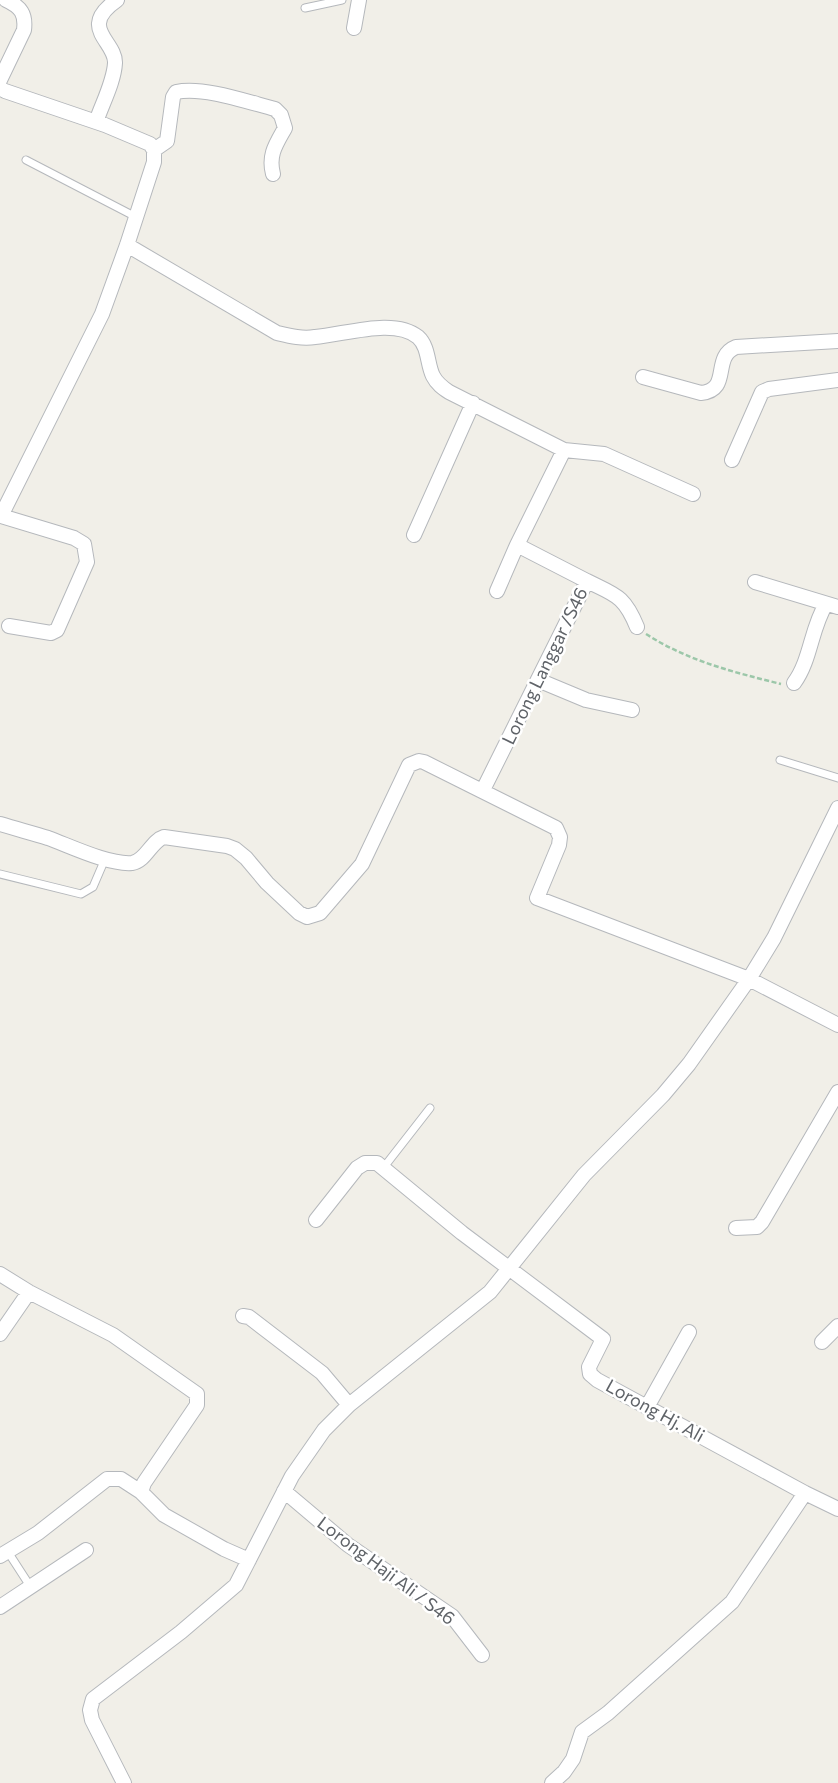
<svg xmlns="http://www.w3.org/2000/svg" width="838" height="1783" font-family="Commissioner,sans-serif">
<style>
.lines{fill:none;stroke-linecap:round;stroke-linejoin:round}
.service-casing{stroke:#b5b8bc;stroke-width:9}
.minor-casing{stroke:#b5b8bc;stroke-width:16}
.path{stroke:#9cc7a9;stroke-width:2.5;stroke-dasharray:5 2.5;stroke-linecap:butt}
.service{stroke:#fff;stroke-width:7}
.minor{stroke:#fff;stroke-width:14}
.labels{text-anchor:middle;stroke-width:5;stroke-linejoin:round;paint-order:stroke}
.street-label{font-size:18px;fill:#5f6368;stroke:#fff}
</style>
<rect width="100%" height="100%" fill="#f1efe8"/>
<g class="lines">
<!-- service casing -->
<g class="service-casing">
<path id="service" d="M 305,8 L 342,0
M 26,160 L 136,217
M 780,760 L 838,778
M 0,874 L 81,894 L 93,887 L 105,859
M 384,1167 L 430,1108
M 8,1552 L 30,1586"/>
</g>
<!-- minor casing -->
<g class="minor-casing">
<path id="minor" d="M 354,28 L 359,0
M 0,80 L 24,30 C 26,14 21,7 6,0
M 0,88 L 5,91 L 105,125 L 150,144 L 154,150 L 154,162 L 127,245 L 102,314 L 1,516 L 74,538 L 84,544 L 87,562 L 57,630 L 51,633 L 9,626
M 96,122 C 102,104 114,82 115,63 C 116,41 77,28 117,0
M 154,150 L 167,141 L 173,97 L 176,92 C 203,86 248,102 275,109 L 281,115 L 285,128 C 276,144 268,155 273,174
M 127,245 L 277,333 C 290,336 302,339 315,337 C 344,335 394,317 418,337 C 429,347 427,364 433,376 C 437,384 443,388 449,392 L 564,450 L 517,545 L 587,581 L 483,790
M 643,377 L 701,393 C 732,390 711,357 736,347 L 838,341
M 564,450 L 604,454 L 693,494
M 732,460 L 762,392 L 769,389 L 838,380
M 414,535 L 473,403
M 587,581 C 615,595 624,595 637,627
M 755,582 L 838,607
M 497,591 L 517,545
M 538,680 L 586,700 L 632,710
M 794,683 C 811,660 811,628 826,604
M 0,824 C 16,829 32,833 48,838 C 70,846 109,865 132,863 C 146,861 151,841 164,837 L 227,846 L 235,849 L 246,858 L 267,883 L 299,913 L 307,917 L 320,913 L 362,864 L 409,765 L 419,761 L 424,762 L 556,828 L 560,837 L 559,845 L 537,898 L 749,979 L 838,1025
M 316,1220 L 357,1168 L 365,1163 L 377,1163 L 462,1233 L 603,1339 L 589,1367 L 590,1374 L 597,1380 L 805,1493 L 838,1509
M 736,1228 L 757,1227 L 762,1222 L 838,1092
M 0,1274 L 29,1292 L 113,1335 L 197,1394 L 197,1405 L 144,1483 L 141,1492 L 164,1515 L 224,1549 L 249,1560
M 243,1316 L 249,1317 L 322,1373 L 349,1405
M 0,1334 L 29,1292
M 822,1342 L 838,1326
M 647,1407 L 689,1332
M 284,1491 L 348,1545 L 452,1616 L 482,1655
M 0,1556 L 38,1533 L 107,1479 L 121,1479 L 141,1492
M 0,1607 L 86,1550
M 124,1783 L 92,1720 L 90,1710 L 93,1699 L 181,1632 L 236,1585 L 292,1476 L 324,1430 L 349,1405 L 490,1292 L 584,1175 L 663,1095 L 689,1064 L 749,979 L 774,938 L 838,808
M 552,1783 L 564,1772 L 573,1759 L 582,1732 L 608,1713 L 732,1602 L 805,1493"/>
</g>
<!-- path -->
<path class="path" d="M 646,634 C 688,661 733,672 781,684"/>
<!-- service -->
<use href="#service" class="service"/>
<!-- minor -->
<use href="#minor" class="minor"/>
</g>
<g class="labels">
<!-- street labels -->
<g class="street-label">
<text transform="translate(545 666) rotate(-64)" y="6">Lorong Langgar /S46</text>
<text transform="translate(655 1411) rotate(29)" y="6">Lorong Hj. Ali</text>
<text transform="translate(386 1571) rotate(37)" y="6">Lorong Haji Ali / S46</text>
</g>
</g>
</svg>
